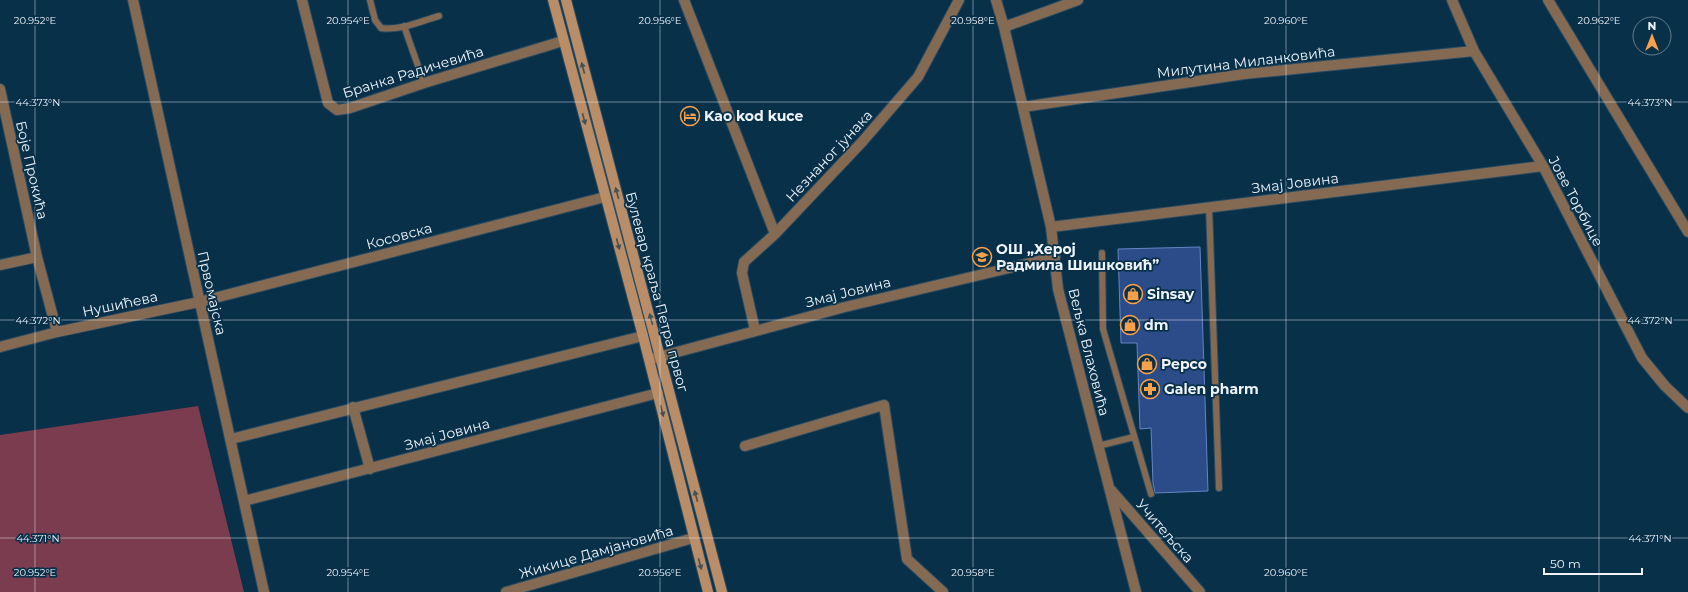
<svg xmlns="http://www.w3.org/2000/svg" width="1688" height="592" font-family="Montserrat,sans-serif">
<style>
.green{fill:#7c3c4f}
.building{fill:#2c4b89;stroke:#6485c4}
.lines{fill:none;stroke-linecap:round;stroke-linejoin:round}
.lane-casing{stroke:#294b62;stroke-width:8}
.street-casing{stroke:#294b62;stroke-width:12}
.secondary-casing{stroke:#294b62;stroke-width:12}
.lane{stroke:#856a53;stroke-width:6}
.street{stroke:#856a53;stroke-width:10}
.secondary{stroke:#b88d67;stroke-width:10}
.oneway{fill:#465154}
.ticks{fill:none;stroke:#eef4fa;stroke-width:1;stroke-opacity:0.45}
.labels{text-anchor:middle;stroke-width:3.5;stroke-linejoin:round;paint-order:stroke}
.street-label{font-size:14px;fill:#eef4fa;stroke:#093049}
.poi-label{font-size:14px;font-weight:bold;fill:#eef4fa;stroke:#093049;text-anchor:start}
.ticks-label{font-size:10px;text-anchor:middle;fill:#eef4fa;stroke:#093049;stroke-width:3.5;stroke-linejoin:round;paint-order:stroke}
</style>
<rect width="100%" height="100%" fill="#093049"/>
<!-- green -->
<path class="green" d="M 198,406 L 244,592 L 0,592 L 0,435 Z"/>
<!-- building -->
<path class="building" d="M 1200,247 L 1208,491 L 1155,493 L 1153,483 L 1151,428 L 1140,429 L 1137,343 L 1121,343 L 1118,249 Z"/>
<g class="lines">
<!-- lane casing -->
<g class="lane-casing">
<path id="lane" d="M 370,0 L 375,20 L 381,28 C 400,31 421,21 439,16
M 404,26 L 424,83
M 1209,207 L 1219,488
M 1102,253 L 1103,329 L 1151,494
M 1098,446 L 1134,437"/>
</g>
<!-- street casing -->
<g class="street-casing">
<path id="street" d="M 133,0 L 264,592
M 302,0 L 328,103 L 337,110 L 350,108 L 424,83 L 563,41
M 684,0 L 775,234
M 996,0 L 1004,27 L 1051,227 L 1058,289 L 1136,592
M 1452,0 L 1474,51 L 1543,166 L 1642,358 L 1665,386 L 1688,408
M 1548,0 L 1688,232
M 1004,27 L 1078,0
M 0,89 L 37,257 L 57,332
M 1023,107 L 1244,74 L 1474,51
M 1051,227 L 1543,166
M 0,265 L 37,257
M 755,330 L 742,273 L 744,262 L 775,234 L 862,142 L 918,77 L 959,0
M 0,347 L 57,332 L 199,302 L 605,197
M 651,359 L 845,307 L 1055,257
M 353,407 L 370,469
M 231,439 L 643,336
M 745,446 L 884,405 L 907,559 L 943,592
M 1111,490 L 1200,592
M 244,501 L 658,393
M 506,592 L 693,538"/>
</g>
<!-- secondary casing -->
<g class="secondary-casing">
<path id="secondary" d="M 553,0 L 643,336 L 708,592
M 566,0 L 722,592"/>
</g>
<!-- lane -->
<use href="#lane" class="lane"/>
<!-- street -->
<use href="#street" class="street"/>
<!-- secondary -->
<use href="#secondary" class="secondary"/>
</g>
<!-- one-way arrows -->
<defs><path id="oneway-solid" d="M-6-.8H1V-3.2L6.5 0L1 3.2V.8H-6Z"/></defs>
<g class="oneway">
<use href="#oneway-solid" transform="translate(583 68) rotate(-105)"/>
<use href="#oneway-solid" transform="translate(584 119) rotate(75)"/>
<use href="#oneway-solid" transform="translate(617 193) rotate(-105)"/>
<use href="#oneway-solid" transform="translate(618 244) rotate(75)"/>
<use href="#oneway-solid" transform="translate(651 319) rotate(-105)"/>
<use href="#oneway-solid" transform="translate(662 411) rotate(76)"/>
<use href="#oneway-solid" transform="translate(696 496) rotate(-105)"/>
<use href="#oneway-solid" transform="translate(700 564) rotate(75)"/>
</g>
<!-- ticks -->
<path class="ticks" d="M 35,0 L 35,592M 348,0 L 348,592M 660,0 L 660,592M 973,0 L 973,592M 1286,0 L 1286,592M 1599,0 L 1599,592M 0,102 L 1688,102M 0,320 L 1688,320M 0,538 L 1688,538"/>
<!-- icons -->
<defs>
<g id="hotel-ring" transform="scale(1)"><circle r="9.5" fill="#093049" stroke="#f8a14a" stroke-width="1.5"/><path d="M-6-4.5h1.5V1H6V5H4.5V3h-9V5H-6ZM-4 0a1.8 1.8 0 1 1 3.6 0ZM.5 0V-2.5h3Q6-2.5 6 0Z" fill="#f8a14a"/></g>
<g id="school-ring" transform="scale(1)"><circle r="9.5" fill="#093049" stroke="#f8a14a" stroke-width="1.5"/><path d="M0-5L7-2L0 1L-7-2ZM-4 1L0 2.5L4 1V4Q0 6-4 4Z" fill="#f8a14a"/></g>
<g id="shop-ring" transform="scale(1)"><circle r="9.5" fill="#093049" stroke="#f8a14a" stroke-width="1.5"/><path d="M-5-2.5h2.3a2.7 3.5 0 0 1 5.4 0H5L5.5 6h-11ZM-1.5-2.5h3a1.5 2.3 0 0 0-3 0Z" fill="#f8a14a"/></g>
<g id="pharmacy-ring" transform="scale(1)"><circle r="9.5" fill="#093049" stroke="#f8a14a" stroke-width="1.5"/><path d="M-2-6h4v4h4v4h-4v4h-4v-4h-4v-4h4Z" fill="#f8a14a"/></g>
</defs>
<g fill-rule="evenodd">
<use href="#hotel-ring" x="690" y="116"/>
<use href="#school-ring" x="982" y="257"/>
<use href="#shop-ring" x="1133" y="294"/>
<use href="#shop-ring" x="1130" y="325"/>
<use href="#shop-ring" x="1147" y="364"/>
<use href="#pharmacy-ring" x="1150" y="389"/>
</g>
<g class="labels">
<!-- street labels -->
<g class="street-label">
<text transform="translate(1246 62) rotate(-7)" y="5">Милутина Миланковића</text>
<text transform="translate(413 72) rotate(-17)" y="5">Бранка Радичевића</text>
<text transform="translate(829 156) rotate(-47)" y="5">Незнаног јунака</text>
<text transform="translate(32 170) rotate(77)" y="5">Боје Прокића</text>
<text transform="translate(1295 183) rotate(-7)" y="5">Змај Јовина</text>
<text transform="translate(1576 201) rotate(62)" y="5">Јове Торбице</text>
<text transform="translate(399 236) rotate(-15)" y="5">Косовска</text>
<text transform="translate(657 292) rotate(75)" y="5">Булевар краља Петра првог</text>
<text transform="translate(848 292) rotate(-14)" y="5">Змај Јовина</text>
<text transform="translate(212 293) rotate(77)" y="5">Првомајска</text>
<text transform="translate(120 304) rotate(-12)" y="5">Нушићева</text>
<text transform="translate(1089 352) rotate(76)" y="5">Вељка Влаховића</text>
<text transform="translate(447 434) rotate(-15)" y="5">Змај Јовина</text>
<text transform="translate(1165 531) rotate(49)" y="5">Учитељска</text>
<text transform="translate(596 552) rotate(-16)" y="5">Жикице Дамјановића</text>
</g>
<!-- poi labels -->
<g class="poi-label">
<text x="704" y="121">Kao kod kuce</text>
<text x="996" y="254">ОШ „Херој<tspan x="996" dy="16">Радмила Шишковић”</tspan></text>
<text x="1147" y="299">Sinsay</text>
<text x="1144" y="330">dm</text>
<text x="1161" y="369">Pepco</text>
<text x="1164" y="394">Galen pharm</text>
</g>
</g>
<g class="ticks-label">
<text x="35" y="24">20.952°E</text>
<text x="348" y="24">20.954°E</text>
<text x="660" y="24">20.956°E</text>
<text x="973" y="24">20.958°E</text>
<text x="1286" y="24">20.960°E</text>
<text x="1599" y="24">20.962°E</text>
<text x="38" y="106">44.373°N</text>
<text x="1650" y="106">44.373°N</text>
<text x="38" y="324">44.372°N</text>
<text x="1650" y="324">44.372°N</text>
<text x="38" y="542">44.371°N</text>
<text x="1650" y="542">44.371°N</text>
<text x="35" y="576">20.952°E</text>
<text x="348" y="576">20.954°E</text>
<text x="660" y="576">20.956°E</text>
<text x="973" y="576">20.958°E</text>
<text x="1286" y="576">20.960°E</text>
</g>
<!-- north arrow -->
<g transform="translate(1652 36)"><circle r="19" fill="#093049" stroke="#657e90"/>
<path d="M0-3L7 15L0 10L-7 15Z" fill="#f8a14a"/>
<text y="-6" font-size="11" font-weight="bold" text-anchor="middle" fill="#eef4fa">N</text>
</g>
<!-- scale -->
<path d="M1544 568v6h98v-6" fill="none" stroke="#eef4fa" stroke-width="2"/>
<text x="1550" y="568" font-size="12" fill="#eef4fa" stroke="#093049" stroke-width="3" paint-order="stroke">50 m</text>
</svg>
